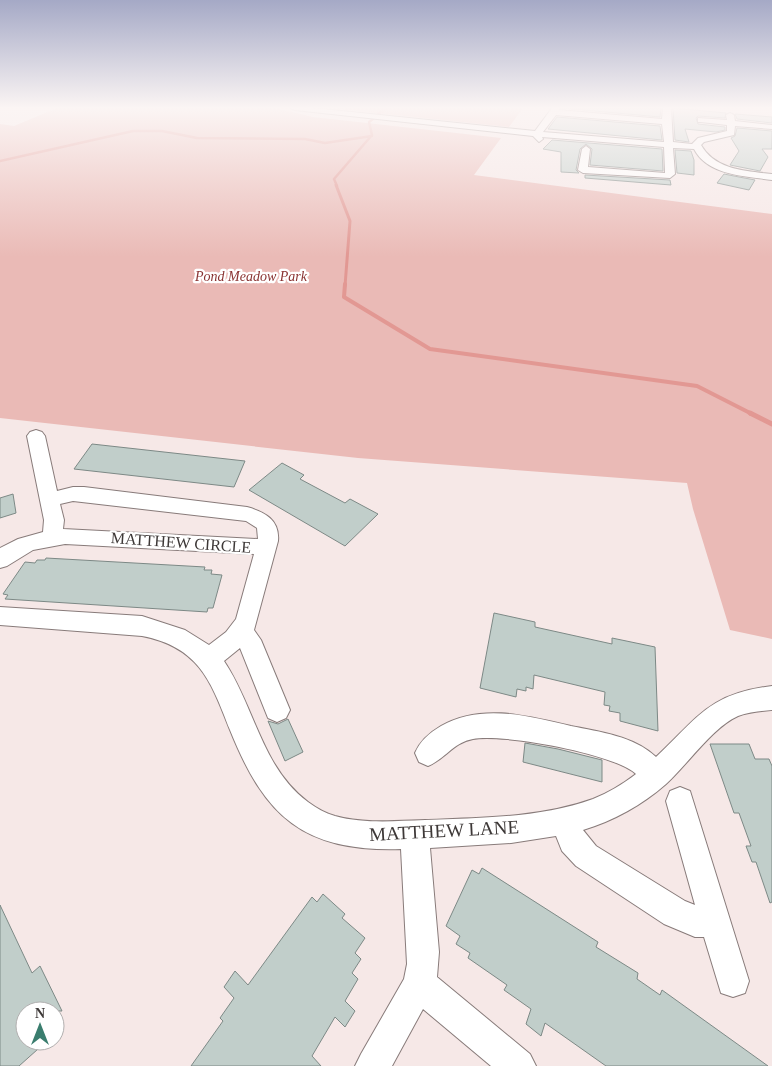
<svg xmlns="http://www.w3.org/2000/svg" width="772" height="1066" font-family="Georgia,serif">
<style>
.green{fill:#eabab6}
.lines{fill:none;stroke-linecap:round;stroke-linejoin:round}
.stream-far3{stroke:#e29893;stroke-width:2.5}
.stream-far2{stroke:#e29893;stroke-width:3}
.stream-far1{stroke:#e29893;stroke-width:4}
.stream{stroke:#e29893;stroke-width:5}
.building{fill:#c1ceca;stroke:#7d8986}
.minor-casing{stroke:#887b7a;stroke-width:2}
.minor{fill:#fff;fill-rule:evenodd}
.labels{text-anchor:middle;stroke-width:4.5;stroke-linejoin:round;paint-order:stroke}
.far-park-label{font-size:14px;font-style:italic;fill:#8a3332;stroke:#fff}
.street-label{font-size:16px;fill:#3d3837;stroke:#fff}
.near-street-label{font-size:19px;fill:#3d3837;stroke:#fff}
</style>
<rect width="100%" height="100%" fill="#f6e8e7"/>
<!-- green -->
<path class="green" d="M 57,108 L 275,108 L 313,117 L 501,138 L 474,175 L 772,214 L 772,639 L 730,630 L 693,509 L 687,483 L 358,458 L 0,418 L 0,124 L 14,126 Z
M 329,108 L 523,108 L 509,127 Z"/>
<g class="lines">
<!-- stream-far3 -->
<path class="stream-far3" d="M 378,114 L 387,108
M 0,161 L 133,131 L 162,131 L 197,138 L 305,139 L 325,143 L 372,136
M 337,186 L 334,179 L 372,135 L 369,122 L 373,119"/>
<!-- stream-far2 -->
<path class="stream-far2" d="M 336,185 L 350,221 L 345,286"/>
<!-- stream-far1 -->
<path class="stream-far1" d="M 345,284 L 344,297 L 430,349 L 697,386 L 752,414"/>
<!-- stream -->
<path class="stream" d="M 750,413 L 772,424"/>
</g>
<!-- building -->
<path class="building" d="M 562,108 L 661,108 L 660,117 Z
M 673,108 L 726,113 L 725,118 L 698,116 L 696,118 L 698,124 L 725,127 L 725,130 L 716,132 L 685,129 L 689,142 L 675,140 Z
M 735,114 L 772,117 L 772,123 L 737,119 Z
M 557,117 L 660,126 L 662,140 L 548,129 Z
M 737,128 L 772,131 L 772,149 L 762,149 L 768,157 L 760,171 L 730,165 L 739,151 L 731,138 L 735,136 Z
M 552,140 L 662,149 L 663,171 L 590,165 L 592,149 L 586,144 L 580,149 L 576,170 L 579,173 L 561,172 L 561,152 L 543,149 Z
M 675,150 L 691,151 L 694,160 L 694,175 L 677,173 Z
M 724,174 L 739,177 L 755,180 L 749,190 L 717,183 Z
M 585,175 L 670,180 L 671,185 L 585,178 Z
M 92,444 L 245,461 L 234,487 L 74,469 Z
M 282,463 L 304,475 L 300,479 L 345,503 L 350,499 L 378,514 L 345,546 L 249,490 Z
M 13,494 L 16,513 L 0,518 L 0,498 Z
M 46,558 L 205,567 L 204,570 L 212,570 L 211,574 L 222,575 L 213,608 L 208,608 L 207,612 L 5,599 L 8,595 L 3,594 L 25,562 L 35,563 L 37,560 L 45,560 Z
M 494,613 L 535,622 L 535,627 L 612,644 L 612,638 L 655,647 L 658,731 L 620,721 L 620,713 L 609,711 L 610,706 L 604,705 L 605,692 L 534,675 L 533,689 L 526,687 L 526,691 L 517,689 L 516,697 L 480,688 Z
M 288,719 L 303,752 L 285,761 L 268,721 L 278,724 Z
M 525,743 L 558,749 L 602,760 L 602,782 L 523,762 Z
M 710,744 L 749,744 L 755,759 L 769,759 L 772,766 L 772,902 L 770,903 L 756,862 L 752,862 L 746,846 L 751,846 L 739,813 L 734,813 Z
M 482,868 L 598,942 L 596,947 L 638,973 L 637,979 L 660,995 L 662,990 L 768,1066 L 606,1066 L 545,1023 L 541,1036 L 526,1024 L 531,1009 L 504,990 L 507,985 L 468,958 L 470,953 L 456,944 L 460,936 L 446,926 L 472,870 L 479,874 Z
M 323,894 L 345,914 L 342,918 L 365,938 L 355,953 L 361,959 L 352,973 L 358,979 L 345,1001 L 355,1011 L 345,1027 L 335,1017 L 312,1056 L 321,1066 L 191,1066 L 223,1021 L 220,1018 L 234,998 L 224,987 L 235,971 L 248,985 L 312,897 L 317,902 Z
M 0,905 L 32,973 L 40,966 L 62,1011 L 25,1011 L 25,1041 L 47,1041 L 19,1066 L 0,1066 Z"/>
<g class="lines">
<!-- minor casing -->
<g class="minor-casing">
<path id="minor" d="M 291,108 L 313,108 L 535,131 L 552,108 L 560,108 L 559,110 L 662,119 L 663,108 L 671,108 L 673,142 L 692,144 L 698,138 L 727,131 L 727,125 L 701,122 L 698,122 L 698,118 L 727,120 L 726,115 L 730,113 L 734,115 L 735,121 L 772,125 L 772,129 L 735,126 L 734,135 L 704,142 L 701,145 C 715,170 746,171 772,174 L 772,180 C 746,176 708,176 694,149 L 673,148 L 675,174 L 670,178 L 583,173 L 578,170 L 582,149 L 586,146 L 590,149 L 588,167 L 665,173 L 664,147 L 542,137 L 543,139 L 539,142 L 533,136 L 295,110 ZM 556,115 L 662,124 L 664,142 L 543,132 Z
M 36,430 L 42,432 L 45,436 L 57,491 L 73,487 L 84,487 L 247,507 C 265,512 280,520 278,541 L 254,630 L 261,640 L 290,710 L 286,718 L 277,722 L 268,718 L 240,648 L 224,661 C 255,707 261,767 308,802 C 316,808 325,813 335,816 C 364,824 395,821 425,820 C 480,818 540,818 593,799 C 608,793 623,784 636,774 C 616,754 502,733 473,739 C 454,742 445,759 428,766 L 419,762 L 415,753 C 420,741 429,733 441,726 C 482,703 528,716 571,726 C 600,732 634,736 656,757 C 699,717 708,694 772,686 L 772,710 C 761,711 749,712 738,716 C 713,727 687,765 666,784 C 642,805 613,821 583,830 L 596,846 L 685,901 L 695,905 L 666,801 L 670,791 L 680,787 L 690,791 L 749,981 L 745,993 L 733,997 L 721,993 L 704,937 L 695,937 L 664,924 L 576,866 L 562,851 L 556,836 L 511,843 L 430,848 L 439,952 L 437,977 L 530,1054 L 536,1066 L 491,1066 L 423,1009 L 392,1066 L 355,1066 L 361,1054 L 404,979 L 407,964 L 401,849 C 303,852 265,817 230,730 C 211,681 199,647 142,636 L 0,625 L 0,607 L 142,616 L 185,630 L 209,645 L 226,632 L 236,619 L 254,554 L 65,544 L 33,550 L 7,566 L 0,568 L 0,548 L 18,539 L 43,532 L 44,520 L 27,436 L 30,432 ZM 73,501 L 246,521 L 257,528 L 258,539 L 63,529 L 64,520 L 60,504 Z"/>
</g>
<!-- minor -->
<use href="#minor" class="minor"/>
</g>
<!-- sky -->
<linearGradient id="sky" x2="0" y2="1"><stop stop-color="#a5a9c6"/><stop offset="0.42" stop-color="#fbf5f4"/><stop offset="1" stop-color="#fbf5f4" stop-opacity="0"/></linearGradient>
<rect width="772" height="257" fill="url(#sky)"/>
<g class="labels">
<!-- far-park labels -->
<g class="far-park-label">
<text x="251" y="281">Pond Meadow Park</text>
</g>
<!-- street labels -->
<g class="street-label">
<text transform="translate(181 542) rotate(4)" y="6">MATTHEW CIRCLE</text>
</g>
<!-- near-street labels -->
<g class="near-street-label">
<text transform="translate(444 830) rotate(-3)" y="7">MATTHEW LANE</text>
</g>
</g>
<!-- north arrow -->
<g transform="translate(40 1026)"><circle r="24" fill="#ffffff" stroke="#b1afaf"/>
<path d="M0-4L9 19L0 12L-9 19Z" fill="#3a7d6e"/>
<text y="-8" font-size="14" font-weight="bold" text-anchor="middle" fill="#3d3837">N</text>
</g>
</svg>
